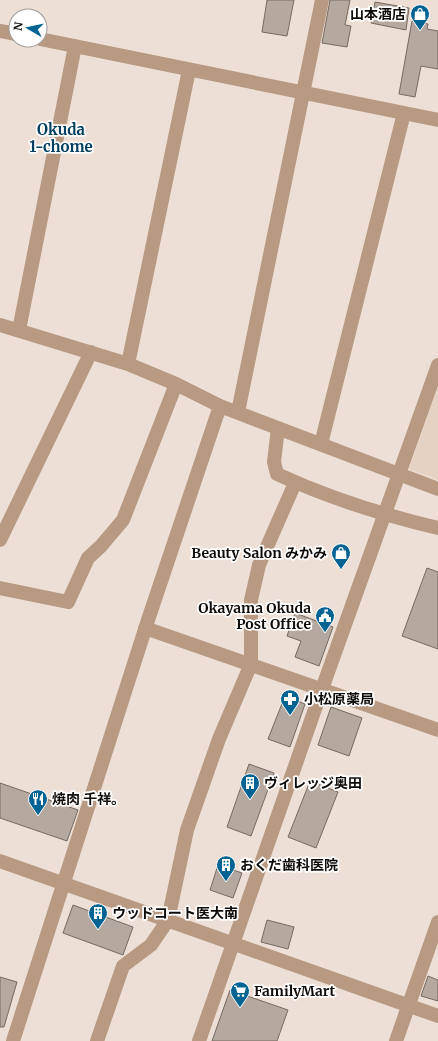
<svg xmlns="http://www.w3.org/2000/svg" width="438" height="1041" font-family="Merriweather,'Noto Sans JP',serif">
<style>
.built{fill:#e6d2c2}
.building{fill:#b5a89e;stroke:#766a60}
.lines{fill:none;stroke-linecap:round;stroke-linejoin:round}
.street{stroke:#b89a83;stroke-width:14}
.labels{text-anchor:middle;stroke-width:3.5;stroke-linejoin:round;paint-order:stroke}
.poi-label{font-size:14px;font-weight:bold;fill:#0f0b08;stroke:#fff;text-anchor:start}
.neighbourhood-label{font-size:15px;font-weight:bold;fill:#003f60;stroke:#fff}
</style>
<rect width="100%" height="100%" fill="#eddfd5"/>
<!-- built -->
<path class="built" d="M 438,386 L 438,480 L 409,469 Z"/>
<!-- building -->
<path class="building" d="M 267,0 L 294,0 L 287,36 L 262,32 Z
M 330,0 L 350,0 L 345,25 L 351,26 L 347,47 L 322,43 Z
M 375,2 L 409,8 L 406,30 L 371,23 Z
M 412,21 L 428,24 L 427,29 L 438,31 L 438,69 L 421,66 L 415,97 L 399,94 Z
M 427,568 L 438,572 L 438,649 L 402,636 Z
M 295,613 L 333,627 L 319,666 L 295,657 L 301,641 L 287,636 Z
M 285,696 L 305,704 L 290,747 L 268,739 Z
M 331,707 L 362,718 L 349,756 L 318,745 Z
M 249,764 L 274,773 L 251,836 L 227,827 Z
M 310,781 L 338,792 L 316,848 L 288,837 Z
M 0,783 L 78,810 L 67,841 L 0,818 Z
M 218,865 L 242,873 L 233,898 L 210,890 Z
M 73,905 L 133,927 L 123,955 L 63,933 Z
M 267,920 L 294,927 L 288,949 L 261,942 Z
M 428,976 L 438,980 L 438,1001 L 421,996 Z
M 0,977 L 17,982 L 4,1027 L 0,1027 Z
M 230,990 L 288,1010 L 277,1041 L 212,1041 Z"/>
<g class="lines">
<!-- street -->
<path class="street" d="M 0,31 L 16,34
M 40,39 L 438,120
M 0,325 L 128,364 L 176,384 L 220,406 L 438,489
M 19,330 L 75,46
M 128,364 L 189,70
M 238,412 L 322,0
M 278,428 L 274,462 L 277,474 C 329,498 383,515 438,528
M 321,444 L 404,113
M 0,540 L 91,352
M 0,588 L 68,602 L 88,558 L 101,546 L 123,520 L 176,384
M 145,628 L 438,730
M 0,861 L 438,1016
M 13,1041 L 148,620 L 220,406
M 97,1041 L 123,966 L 151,945 L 168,920 L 187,830 L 219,739 L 251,664 L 251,600 L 259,565 L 295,483
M 199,1041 L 322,689 L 438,365
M 396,1041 L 438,922"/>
</g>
<!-- icons -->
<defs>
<g id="shop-pin" transform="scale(1)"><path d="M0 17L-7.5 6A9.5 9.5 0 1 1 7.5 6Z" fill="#036493" stroke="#fff"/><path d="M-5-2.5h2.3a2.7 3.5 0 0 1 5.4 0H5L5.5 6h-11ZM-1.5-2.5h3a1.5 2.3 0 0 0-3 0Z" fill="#fff"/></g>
<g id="civic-pin" transform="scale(1)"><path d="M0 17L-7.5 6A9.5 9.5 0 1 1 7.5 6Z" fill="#036493" stroke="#fff"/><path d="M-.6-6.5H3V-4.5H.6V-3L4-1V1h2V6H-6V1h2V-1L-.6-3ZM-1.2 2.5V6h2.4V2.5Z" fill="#fff"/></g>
<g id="pharmacy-pin" transform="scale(1)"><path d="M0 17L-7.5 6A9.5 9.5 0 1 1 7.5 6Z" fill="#036493" stroke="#fff"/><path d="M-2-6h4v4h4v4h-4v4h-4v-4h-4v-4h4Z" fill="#fff"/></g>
<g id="building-pin" transform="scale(1)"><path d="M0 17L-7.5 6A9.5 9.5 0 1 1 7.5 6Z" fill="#036493" stroke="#fff"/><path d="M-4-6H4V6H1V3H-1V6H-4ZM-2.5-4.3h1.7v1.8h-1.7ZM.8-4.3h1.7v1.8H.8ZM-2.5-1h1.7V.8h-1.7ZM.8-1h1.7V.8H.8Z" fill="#fff"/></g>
<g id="restaurant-pin" transform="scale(1)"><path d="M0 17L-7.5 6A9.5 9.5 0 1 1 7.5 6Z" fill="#036493" stroke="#fff"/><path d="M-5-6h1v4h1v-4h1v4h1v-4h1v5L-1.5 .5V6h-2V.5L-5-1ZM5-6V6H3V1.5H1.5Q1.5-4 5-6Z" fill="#fff"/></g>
<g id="supermarket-pin" transform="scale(1)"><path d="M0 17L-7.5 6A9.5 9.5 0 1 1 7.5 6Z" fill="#036493" stroke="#fff"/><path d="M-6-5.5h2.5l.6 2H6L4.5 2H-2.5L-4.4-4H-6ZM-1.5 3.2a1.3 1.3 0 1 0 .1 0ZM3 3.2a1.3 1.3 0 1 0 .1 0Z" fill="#fff"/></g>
</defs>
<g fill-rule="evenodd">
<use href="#shop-pin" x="420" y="14"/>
<use href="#shop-pin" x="341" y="553"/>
<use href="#civic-pin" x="325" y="616"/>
<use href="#pharmacy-pin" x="290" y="699"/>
<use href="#building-pin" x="250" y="783"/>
<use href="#restaurant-pin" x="38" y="799"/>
<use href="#building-pin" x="226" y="865"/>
<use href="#building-pin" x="98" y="913"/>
<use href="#supermarket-pin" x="240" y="991"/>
</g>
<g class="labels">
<!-- poi labels -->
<g class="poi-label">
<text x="406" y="19" text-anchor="end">山本酒店</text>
<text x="327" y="558" text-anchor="end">Beauty Salon みかみ</text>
<text x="311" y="613" text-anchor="end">Okayama Okuda<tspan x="311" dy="16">Post Office</tspan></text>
<text x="304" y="704">小松原薬局</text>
<text x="264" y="788">ヴィレッジ奥田</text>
<text x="52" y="804">焼肉 千祥。</text>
<text x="240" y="870">おくだ歯科医院</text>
<text x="112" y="918">ウッドコート医大南</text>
<text x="254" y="996">FamilyMart</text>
</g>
<!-- neighbourhood labels -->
<g class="neighbourhood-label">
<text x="61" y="135">Okuda<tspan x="61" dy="17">1-chome</tspan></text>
</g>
</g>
<!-- north arrow -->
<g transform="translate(28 28) rotate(279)"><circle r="19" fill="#ffffff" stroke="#9f9d9c"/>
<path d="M0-3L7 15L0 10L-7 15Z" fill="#036493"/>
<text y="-6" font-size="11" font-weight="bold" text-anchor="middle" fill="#0f0b08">N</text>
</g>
</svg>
